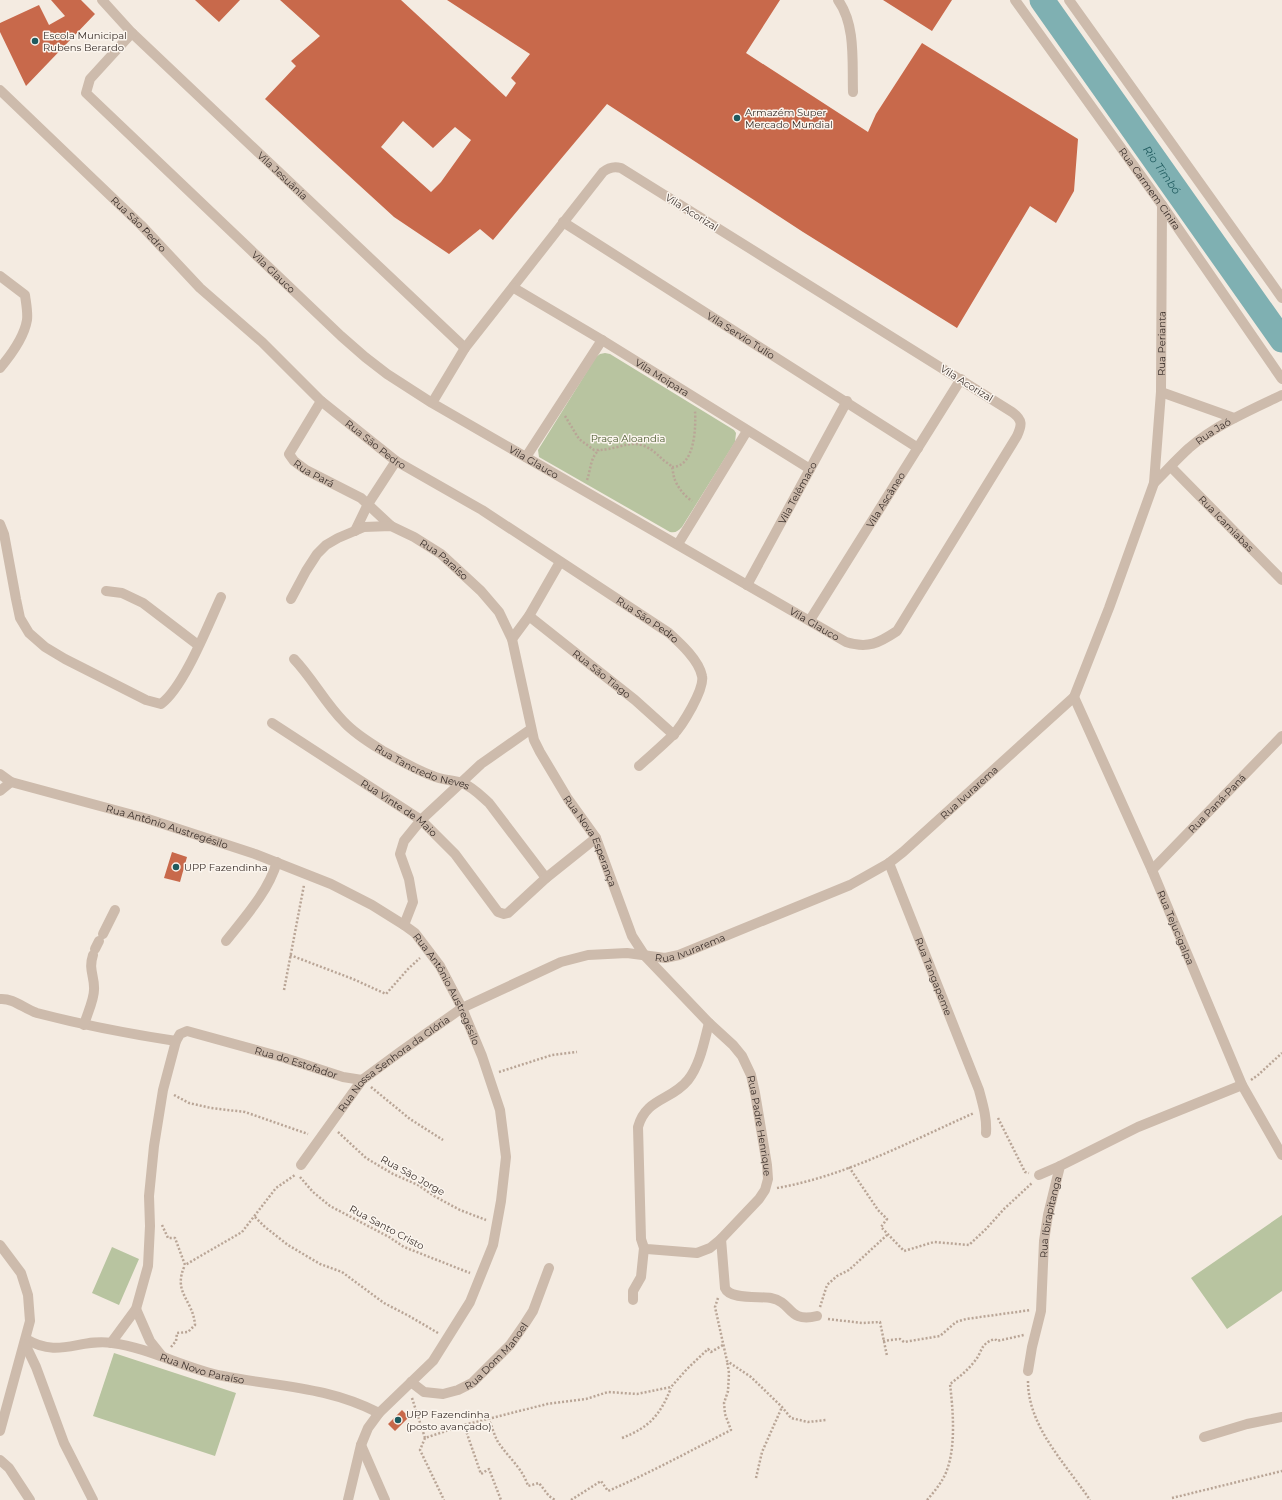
<svg xmlns="http://www.w3.org/2000/svg" width="1282" height="1500" font-family="Montserrat,sans-serif">
<style>
.green{fill:#b8c4a0}
.lines{fill:none;stroke-linecap:round;stroke-linejoin:round}
.river{stroke:#7fb0b2;stroke-width:25}
.building{fill:#c8694b;fill-rule:evenodd}
.path{stroke:#b9a596;stroke-width:2.5;stroke-dasharray:2 2;stroke-linecap:butt}
.minor{stroke:#cdbbac;stroke-width:10}
.poi-dot{fill:#1f5a5e;stroke:#fbf5ee;stroke-width:1.5}
.labels{text-anchor:middle;stroke-width:3;stroke-linejoin:round;paint-order:stroke}
.poi-label{font-size:10px;fill:#3b302b;stroke:#fbf5ee;text-anchor:start}
.street-label{font-size:10px;fill:#3b302b;stroke:#fbf5ee}
.park-label{font-size:10px;fill:#4a5a2e;stroke:#fbf5ee}
.water-label{font-size:11px;font-style:italic;fill:#1f5a5e;stroke:#fbf5ee}
</style>
<rect width="100%" height="100%" fill="#f4ebe1"/>
<!-- green -->
<path class="green" d="M 605,353 L 610,354 L 734,430 L 736,433 L 735,442 L 682,527 C 678,531 676,533 670,532 L 539,457 L 538,450 L 596,357 L 600,354 Z
M 1282,1215 L 1282,1291 L 1227,1329 L 1191,1278 Z
M 112,1247 L 139,1259 L 119,1305 L 92,1293 Z
M 114,1353 L 236,1393 L 215,1456 L 93,1416 Z"/>
<g class="lines">
<!-- river -->
<path class="river" id="s1" d="M 1042,0 L 1282,340"/>
</g>
<!-- building -->
<path class="building" d="M 51,0 L 81,0 L 95,14 L 26,86 L 0,32 L 0,23 L 39,5 L 49,25 L 65,16 Z
M 195,0 L 240,0 L 219,22 Z
M 280,0 L 401,0 L 506,97 L 516,83 L 511,78 L 530,54 L 447,0 L 780,0 L 746,53 L 868,132 L 876,114 L 922,43 L 1078,139 L 1074,191 L 1056,223 L 1030,206 L 957,328 L 803,232 L 607,104 L 493,240 L 480,229 L 449,254 L 394,217 L 265,99 L 296,66 L 291,61 L 320,36 ZM 403,121 L 433,148 L 455,127 L 471,140 L 441,182 L 431,192 L 381,147 Z
M 883,0 L 952,0 L 932,31 Z
M 172,852 L 187,857 L 180,882 L 164,878 Z
M 402,1410 L 409,1417 L 395,1431 L 388,1424 Z"/>
<g class="lines">
<!-- path -->
<path class="path" d="M 565,416 L 579,439 L 594,450 C 624,451 635,431 662,459 C 665,462 670,464 672,467 C 673,470 673,474 674,477 C 676,485 684,496 692,501
M 672,467 C 695,467 696,427 695,411
M 587,480 C 591,469 590,458 599,450
M 290,955 L 353,979 L 386,994 L 408,969 L 420,958
M 284,990 L 304,885
M 499,1072 L 552,1055 L 577,1052
M 1251,1080 L 1258,1075 L 1282,1053
M 371,1087 L 410,1119 L 443,1140
M 174,1095 L 189,1103 L 211,1108 L 245,1112 L 308,1134
M 998,1118 L 1025,1172 L 1029,1173
M 338,1132 L 366,1158 L 393,1174 L 418,1185 L 434,1196 L 460,1210 L 486,1220
M 849,1167 L 878,1210 L 887,1219 L 881,1227 L 904,1251 L 934,1242 L 969,1245 L 986,1229 L 1004,1209 L 1032,1183
M 300,1177 L 313,1192 L 330,1206 L 389,1237 L 404,1247 L 470,1273
M 777,1188 C 846,1176 911,1141 974,1113
M 255,1217 L 265,1227 L 288,1245 L 320,1264 L 342,1272 L 384,1303 L 409,1316 L 438,1333
M 162,1225 L 168,1238 L 175,1238 L 185,1265 L 242,1232 L 276,1188 L 295,1175
M 718,1298 L 715,1307 L 727,1361 L 751,1377 L 782,1407 L 791,1418 L 808,1422 L 826,1420
M 820,1307 L 827,1285 L 837,1276 L 849,1270 L 887,1235
M 828,1319 L 862,1323 L 880,1322 L 887,1356
M 883,1341 L 900,1339 L 904,1342 L 940,1336 L 956,1322 L 966,1319 L 1031,1310
M 171,1347 L 176,1341 L 177,1333 L 188,1332 L 195,1325 C 193,1299 172,1293 185,1265
M 1028,1381 C 1028,1427 1066,1464 1090,1500
M 412,1398 L 425,1438 L 464,1425 L 547,1404 L 586,1399 L 608,1392 L 637,1394 L 671,1387 L 687,1369 L 708,1349 L 711,1352 L 723,1345
M 488,1418 C 492,1426 494,1435 498,1442 C 508,1457 523,1469 528,1486 L 539,1483 L 549,1496 L 555,1500
M 464,1425 L 481,1474 L 489,1469 L 501,1500
M 425,1438 L 420,1450 L 444,1500
M 622,1438 C 650,1427 660,1415 671,1388
M 756,1478 L 762,1452 L 782,1407
M 1172,1498 L 1282,1471
M 571,1500 L 601,1481 L 608,1491 C 650,1473 690,1451 731,1430 L 725,1414 L 724,1403 L 728,1391 L 729,1373 L 727,1361
M 927,1500 C 935,1491 943,1481 947,1470 C 956,1445 953,1410 950,1384 C 958,1378 967,1371 974,1362 C 983,1352 979,1344 995,1339 L 997,1341 L 1024,1335"/>
<!-- minor -->
<g class="minor">
<path id="s2" d="M 102,0 L 132,33 L 465,348"/>
<path d="M 838,0 C 856,25 852,62 853,92"/>
<path id="s3" d="M 1015,0 L 1162,205 L 1282,379"/>
<path d="M 1069,0 L 1282,298"/>
<path id="s4" d="M 132,33 L 90,79 L 86,93 L 341,336 L 365,357 L 387,374 L 432,403 L 846,642 C 868,649 879,643 897,631 L 1017,436 C 1022,425 1023,420 1012,412 L 621,168 C 614,166 609,167 603,172 L 465,348 L 432,403"/>
<path id="s5" d="M 0,90 L 141,225 L 200,288 L 262,342 L 321,401 L 396,461 L 482,510 L 669,633 C 680,643 699,660 702,676 C 705,689 682,726 673,735 C 662,746 650,756 639,766"/>
<path id="s6" d="M 563,222 L 918,448"/>
<path d="M 0,276 L 25,295 C 26,303 28,312 27,320 C 24,338 11,355 0,368"/>
<path id="s7" d="M 514,288 L 602,340 L 810,469"/>
<path d="M 1161,392 L 1234,418"/>
<path id="s8" d="M 321,401 L 289,454 L 294,461 L 306,470 L 361,498 L 391,526"/>
<path d="M 526,457 L 602,340"/>
<path id="s9" d="M 1171,467 L 1282,580"/>
<path id="s10" d="M 1154,483 C 1166,471 1177,459 1189,448 C 1216,425 1250,410 1282,395"/>
<path d="M 0,524 L 4,534 L 16,599 L 20,618 L 29,633 L 45,647 L 65,659 L 146,700 L 161,704 C 184,687 208,625 221,597"/>
<path d="M 355,531 L 368,504 L 396,461"/>
<path d="M 678,544 L 747,431"/>
<path id="s11" d="M 747,585 L 847,401"/>
<path d="M 106,591 L 122,593 L 143,603 L 198,645"/>
<path id="s12" d="M 291,599 L 306,571 L 317,554 L 326,545 L 338,538 L 364,527 L 391,526 L 414,537 L 441,554 L 481,591 L 499,612 L 512,639 L 534,740 L 540,752 L 568,799 L 596,838 L 632,936 L 645,956 L 709,1023 L 733,1045 L 742,1056 L 751,1075 L 755,1093 L 767,1165 L 768,1179 L 765,1190 L 759,1199 L 721,1239 L 710,1248 L 697,1253 L 647,1249 L 644,1248"/>
<path id="s13" d="M 529,616 L 635,700 L 674,735"/>
<path id="s14" d="M 810,620 L 961,379"/>
<path d="M 512,639 L 529,616 L 560,562"/>
<path id="s15" d="M 294,659 C 313,679 325,703 344,722 C 355,734 370,743 383,751 C 399,760 416,770 433,776 C 442,780 453,780 462,783 C 473,787 481,796 489,803 L 546,878"/>
<path id="s16" d="M 1074,697 L 1152,870 L 1242,1085 L 1282,1155"/>
<path id="s17" d="M 272,723 L 421,820 L 455,854 L 498,912 L 504,914 L 508,913 L 546,878 L 596,838"/>
<path id="s18" d="M 0,774 L 11,782 L 148,819 L 255,854 L 331,884 L 372,905 L 404,925 L 415,933 L 440,966 L 462,1008 L 482,1056 L 500,1110 L 506,1157 L 501,1201 L 493,1245 L 470,1302 L 433,1361 L 379,1413 L 368,1428 L 361,1445 L 348,1500"/>
<path d="M 0,791 L 11,782"/>
<path id="s19" d="M 889,863 L 979,1090 C 983,1105 987,1118 986,1133"/>
<path id="s20" d="M 1152,870 L 1282,736"/>
<path d="M 404,925 L 413,902 L 409,879 L 400,854 L 404,841 L 421,820 L 481,764 L 531,729"/>
<path d="M 103,934 L 115,910"/>
<path d="M 226,941 C 245,917 268,892 277,862"/>
<path d="M 95,949 L 99,941"/>
<path d="M 0,999 C 14,998 24,1009 37,1013 C 83,1025 129,1034 176,1041"/>
<path d="M 84,1025 C 87,1014 94,1000 94,990 C 95,977 88,970 93,955"/>
<path id="s21" d="M 301,1165 L 362,1080 L 400,1052 L 462,1008 L 561,962 L 588,955 L 627,953 L 665,958 L 679,955 L 850,885 L 889,863 L 903,852 L 1074,697 L 1109,608 L 1154,483 L 1161,392 L 1162,205"/>
<path d="M 1039,1175 L 1060,1166"/>
<path d="M 721,1239 L 725,1288 C 730,1300 759,1296 771,1298 C 793,1302 787,1323 817,1316"/>
<path d="M 0,1245 L 21,1273 L 28,1295 L 30,1321 L 0,1431"/>
<path d="M 633,1300 L 633,1291 L 641,1277 L 644,1248 L 641,1239 L 638,1127 C 646,1098 671,1101 688,1080 C 700,1065 704,1042 709,1023"/>
<path d="M 136,1309 L 150,1341 L 162,1356"/>
<path id="s22" d="M 26,1339 C 59,1359 79,1338 112,1343 C 151,1348 185,1369 223,1376 C 279,1387 326,1386 379,1413"/>
<path id="s23" d="M 111,1343 L 136,1309 L 148,1266 L 150,1226 L 149,1196 L 154,1146 L 163,1090 L 176,1041 L 180,1034 L 187,1031 L 285,1058 L 343,1077 L 362,1080"/>
<path d="M 25,1344 L 36,1367 L 64,1443 L 93,1500"/>
<path id="s24" d="M 1028,1371 L 1032,1347 L 1041,1311 L 1044,1241 L 1048,1215 L 1060,1166 L 1138,1127 L 1242,1085"/>
<path id="s25" d="M 411,1382 L 424,1392 L 443,1394 L 458,1390 L 472,1383 L 510,1345 L 524,1325 L 533,1311 L 549,1268"/>
<path d="M 1204,1437 L 1247,1424 L 1282,1417"/>
<path d="M 361,1445 L 385,1500"/>
<path d="M 0,1460 L 9,1468 L 30,1500"/>
</g>
</g>
<!-- markers -->
<g class="poi-dot">
<circle cx="35" cy="41" r="4"/>
<circle cx="737" cy="118" r="4"/>
<circle cx="176" cy="867" r="4"/>
<circle cx="398" cy="1420" r="4"/>
</g>
<g class="labels">
<!-- poi labels -->
<g class="poi-label">
<text x="43" y="39">Escola Municipal<tspan x="43" dy="12">Rubens Berardo</tspan></text>
<text x="745" y="116">Armazém Super<tspan x="745" dy="12">Mercado Mundial</tspan></text>
<text x="184" y="871">UPP Fazendinha</text>
<text x="406" y="1418">UPP Fazendinha<tspan x="406" dy="12">(posto avançado)</tspan></text>
</g>
<!-- street labels -->
<g class="street-label">
<text dy="4" stroke="none"><textPath href="#s2" startOffset="252">Vila Jesuânia</textPath></text>
<text dy="4" stroke="none"><textPath href="#s3" startOffset="232">Rua Carmem Cinira</textPath></text>
<text transform="translate(692 212) rotate(32)" y="4">Vila Acorizal</text>
<text dy="4" stroke="none"><textPath href="#s5" startOffset="193">Rua São Pedro</textPath></text>
<text dy="4" stroke="none"><textPath href="#s4" startOffset="336">Vila Glauco</textPath></text>
<text dy="4" stroke="none"><textPath href="#s6" startOffset="211">Vila Servio Tulio</textPath></text>
<text dy="4" stroke="none"><textPath href="#s21" startOffset="1303">Rua Perianta</textPath></text>
<text dy="4" stroke="none"><textPath href="#s7" startOffset="173">Vila Moipara</textPath></text>
<text transform="translate(967 383) rotate(32)" y="4">Vila Acorizal</text>
<text dy="4" stroke="none"><textPath href="#s10" startOffset="79">Rua Jaó</textPath></text>
<text dy="4" stroke="none"><textPath href="#s5" startOffset="517">Rua São Pedro</textPath></text>
<text dy="4" stroke="none"><textPath href="#s4" startOffset="660">Vila Glauco</textPath></text>
<text dy="4" stroke="none"><textPath href="#s8" startOffset="94">Rua Pará</textPath></text>
<text dy="4" stroke="none"><textPath href="#s11" startOffset="105">Vila Telêmaco</textPath></text>
<text dy="4" stroke="none"><textPath href="#s14" startOffset="142">Vila Ascâneo</textPath></text>
<text dy="4" stroke="none"><textPath href="#s9" startOffset="79">Rua Icamiabas</textPath></text>
<text dy="4" stroke="none"><textPath href="#s12" startOffset="197">Rua Paraíso</textPath></text>
<text dy="4" stroke="none"><textPath href="#s5" startOffset="841">Rua São Pedro</textPath></text>
<text dy="4" stroke="none"><textPath href="#s4" startOffset="984">Vila Glauco</textPath></text>
<text dy="4" stroke="none"><textPath href="#s13" startOffset="93">Rua São Tiago</textPath></text>
<text dy="4" stroke="none"><textPath href="#s15" startOffset="172">Rua Tancredo Neves</textPath></text>
<text dy="4" stroke="none"><textPath href="#s21" startOffset="793">Rua Ivurarema</textPath></text>
<text dy="4" stroke="none"><textPath href="#s20" startOffset="93">Rua Paná-Paná</textPath></text>
<text dy="4" stroke="none"><textPath href="#s17" startOffset="153">Rua Vinte de Maio</textPath></text>
<text dy="4" stroke="none"><textPath href="#s18" startOffset="176">Rua Antônio Austregésilo</textPath></text>
<text dy="4" stroke="none"><textPath href="#s12" startOffset="523">Rua Nova Esperança</textPath></text>
<text dy="4" stroke="none"><textPath href="#s16" startOffset="252">Rua Tejucigalpa</textPath></text>
<text dy="4" stroke="none"><textPath href="#s21" startOffset="469">Rua Ivurarema</textPath></text>
<text dy="4" stroke="none"><textPath href="#s19" startOffset="122">Rua Tangapeme</textPath></text>
<text dy="4" stroke="none"><textPath href="#s18" startOffset="512">Rua Antônio Austregésilo</textPath></text>
<text dy="4" stroke="none"><textPath href="#s23" startOffset="444">Rua do Estofador</textPath></text>
<text dy="4" stroke="none"><textPath href="#s21" startOffset="139">Rua Nossa Senhora da Glória</textPath></text>
<text dy="4" stroke="none"><textPath href="#s12" startOffset="863">Rua Padre Henrique</textPath></text>
<text transform="translate(413 1175) rotate(29)" y="4">Rua São Jorge</text>
<text dy="4" stroke="none"><textPath href="#s24" startOffset="156">Rua Ibirapitanga</textPath></text>
<text transform="translate(387 1227) rotate(28)" y="4">Rua Santo Cristo</text>
<text dy="4" stroke="none"><textPath href="#s25" startOffset="103">Rua Dom Manoel</textPath></text>
<text dy="4" stroke="none"><textPath href="#s22" startOffset="182">Rua Novo Paraíso</textPath></text>
</g>
<!-- park labels -->
<g class="park-label">
<text x="628" y="442">Praça Aloandia</text>
</g>
<!-- water labels -->
<g class="water-label">
<text dy="4" stroke="none"><textPath href="#s1" startOffset="208">Rio Timbó</textPath></text>
</g>
</g>
</svg>
